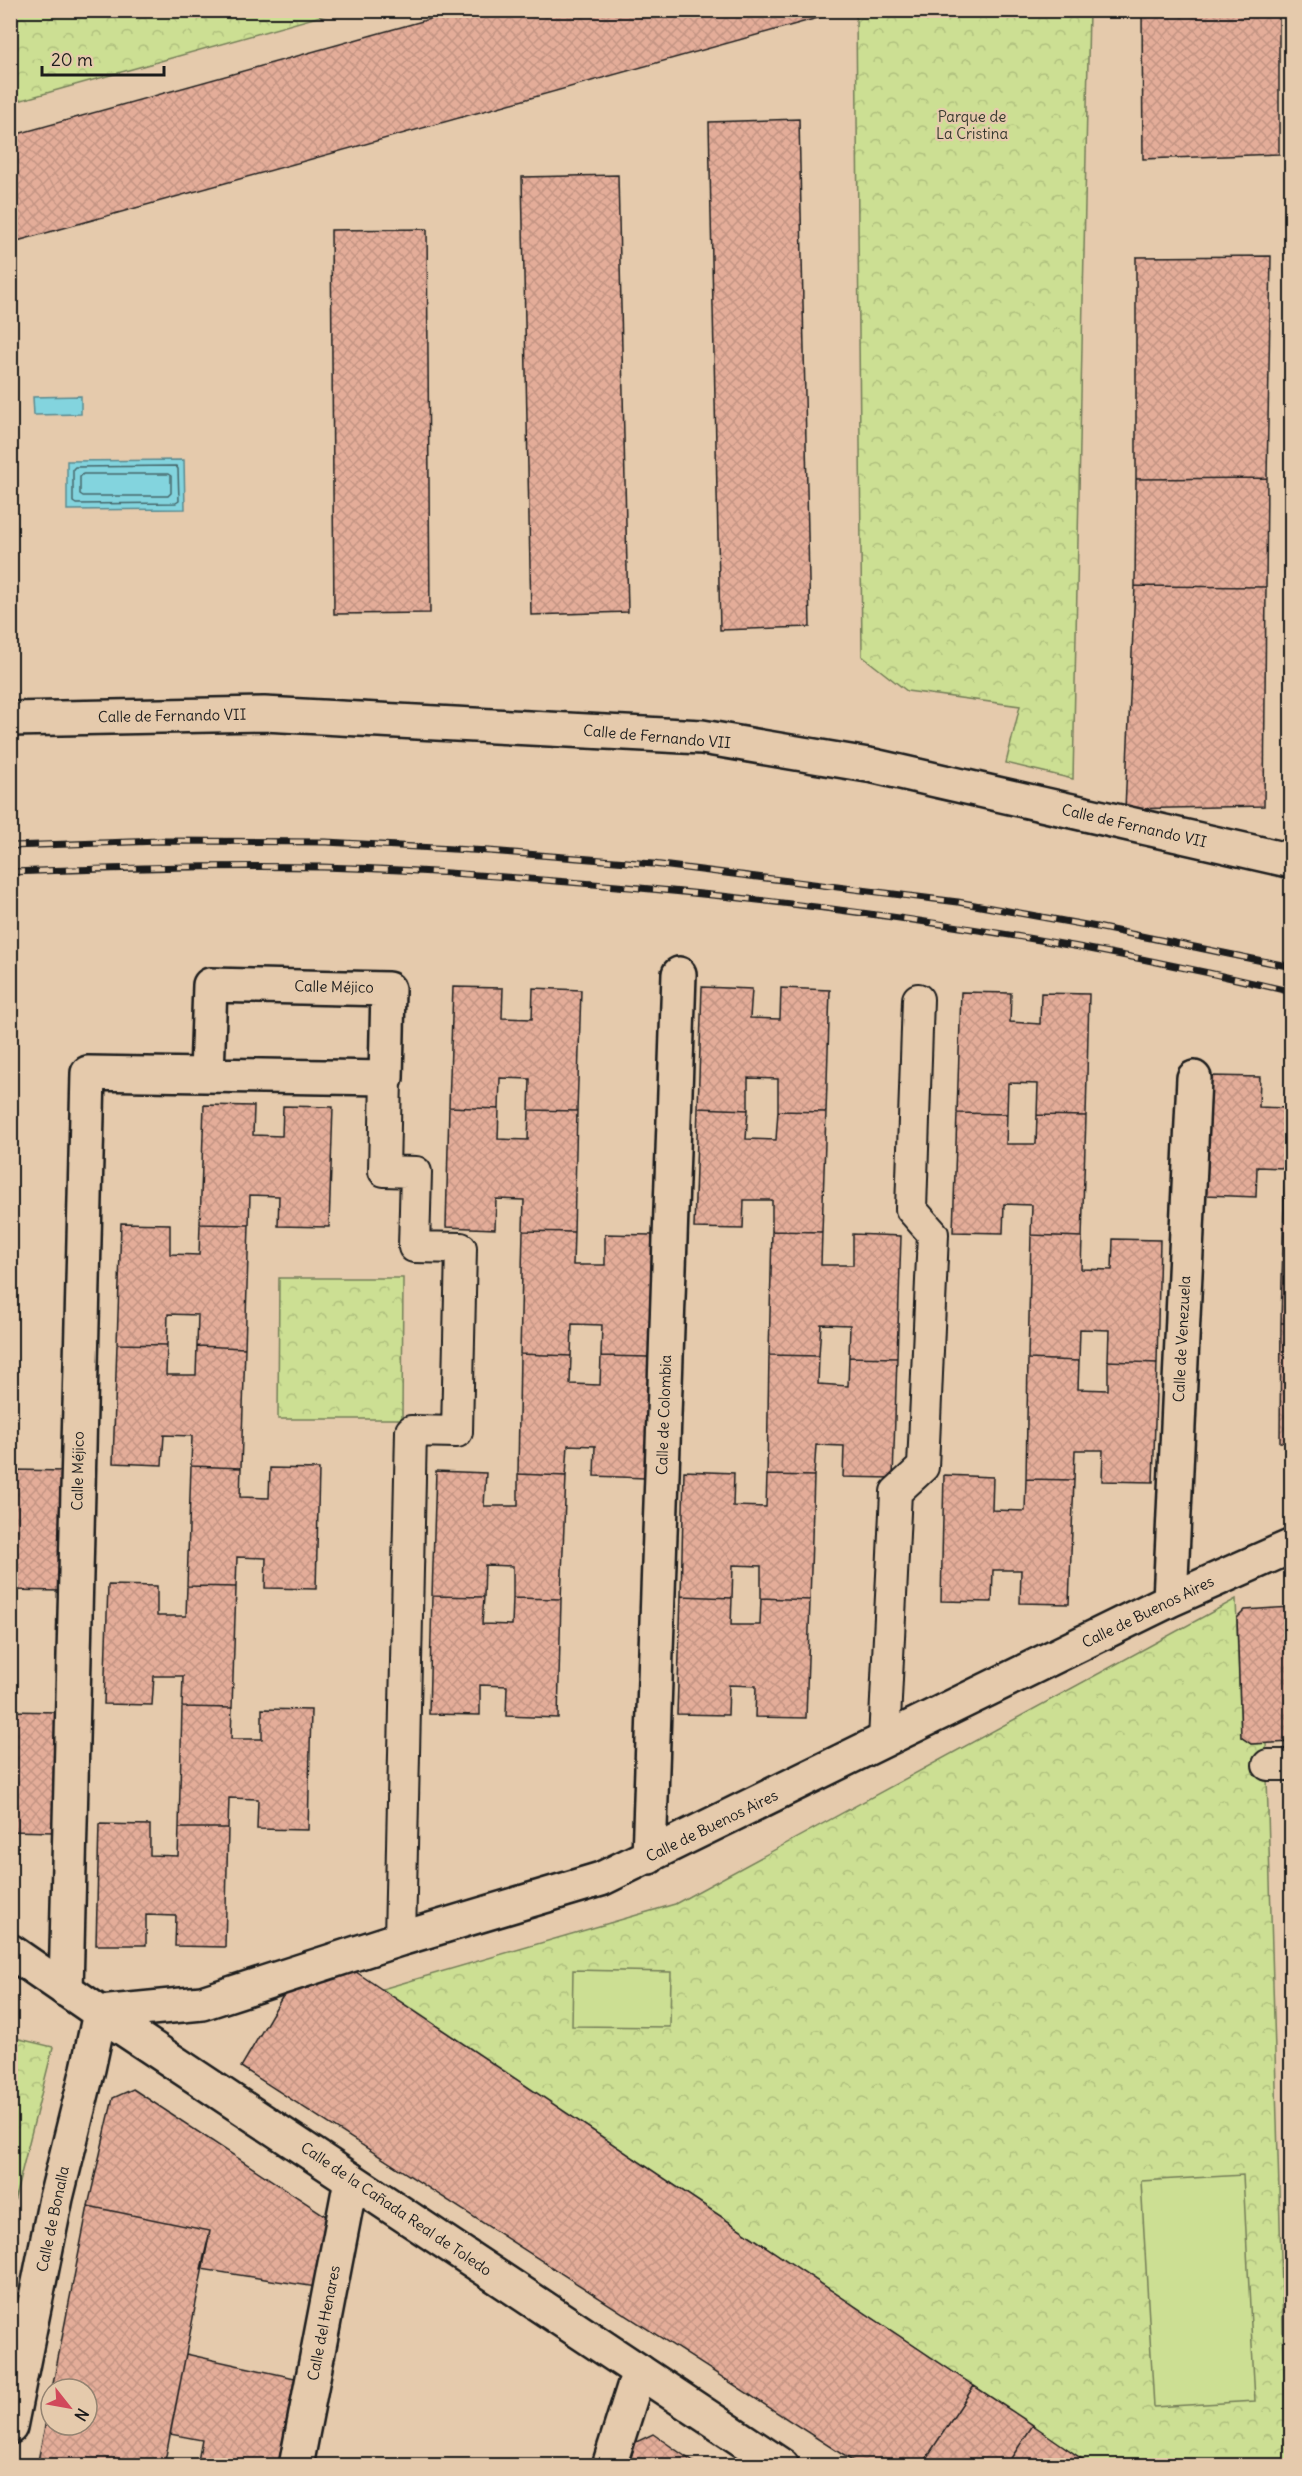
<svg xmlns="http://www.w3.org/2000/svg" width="1302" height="2476" font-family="Delius,sans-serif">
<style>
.park{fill:url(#park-crowns);stroke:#747e58;stroke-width:1.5}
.pitch{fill:#ccdf93;stroke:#747e58;stroke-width:1.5}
.water{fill:#83d4de;stroke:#5a8a90;stroke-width:1.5}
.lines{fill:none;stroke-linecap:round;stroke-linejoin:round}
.shore{stroke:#45666a;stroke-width:1.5}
.building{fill:url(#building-cross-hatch);stroke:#1c1c1c;stroke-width:1.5}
.pedestrian-casing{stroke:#1c1c1c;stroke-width:34}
.minor-casing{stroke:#1c1c1c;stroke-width:38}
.tertiary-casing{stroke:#1c1c1c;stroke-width:38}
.pedestrian{stroke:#e5caac;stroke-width:30}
.minor{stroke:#e5caac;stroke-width:33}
.tertiary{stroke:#e5caac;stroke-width:33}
.rail-casing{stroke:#1c1c1c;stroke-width:7}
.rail{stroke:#e5caac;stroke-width:4.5;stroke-dasharray:14;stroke-linecap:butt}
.labels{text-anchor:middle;stroke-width:4.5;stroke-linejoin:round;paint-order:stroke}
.park-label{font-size:15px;fill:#36392e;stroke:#e5caac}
.street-label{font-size:15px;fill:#1c1c1c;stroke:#e5caac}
</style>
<defs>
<pattern id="park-crowns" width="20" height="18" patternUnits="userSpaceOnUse" patternTransform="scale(1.5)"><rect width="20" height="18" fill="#ccdf93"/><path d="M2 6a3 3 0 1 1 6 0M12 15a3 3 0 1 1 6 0" fill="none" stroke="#afbf7e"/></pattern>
<pattern id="building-cross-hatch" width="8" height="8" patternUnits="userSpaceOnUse" patternTransform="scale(1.5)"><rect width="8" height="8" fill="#e4ad99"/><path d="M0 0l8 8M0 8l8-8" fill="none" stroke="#c39483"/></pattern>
</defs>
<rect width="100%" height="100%" fill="#e5caac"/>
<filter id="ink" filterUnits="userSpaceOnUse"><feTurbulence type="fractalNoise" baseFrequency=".0167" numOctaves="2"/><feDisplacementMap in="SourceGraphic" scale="12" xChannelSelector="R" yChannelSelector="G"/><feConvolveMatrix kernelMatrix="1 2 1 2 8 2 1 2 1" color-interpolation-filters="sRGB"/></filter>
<g filter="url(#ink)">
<!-- park -->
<path class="park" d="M 11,10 L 339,10 L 339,11 L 11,103 Z
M 856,11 L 1089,11 L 1073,779 L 1006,763 L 1020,706 L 907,691 L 862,656 Z
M 279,1278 L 403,1278 L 402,1419 L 278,1419 Z
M 1236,1599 L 1241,1737 L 1251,1744 L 1266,1743 L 1286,2430 L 1291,2433 L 1291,2465 L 1091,2465 L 382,1989 L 675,1904 Z
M 11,2037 L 53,2047 L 11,2214 L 10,2037 Z"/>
<!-- pitch -->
<path class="pitch" d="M 573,1970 L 671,1972 L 670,2027 L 572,2026 Z
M 1243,2175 L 1255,2401 L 1154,2407 L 1141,2181 Z"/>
<!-- water -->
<path class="water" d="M 81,396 L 81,414 L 34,415 L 33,397 Z
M 184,460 L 185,509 L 67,510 L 67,461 Z"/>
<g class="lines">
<!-- shore -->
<path class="shore" d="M 176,466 L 178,469 L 179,501 L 176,503 L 76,504 L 73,502 L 73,469 L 75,467 Z
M 83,474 L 168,474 L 171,476 L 171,493 L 168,496 L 83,496 L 80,494 L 80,477 Z"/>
</g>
<!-- building -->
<path class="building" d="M 462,10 L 823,10 L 825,16 L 10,243 L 10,136 Z
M 1142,10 L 1279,10 L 1279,154 L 1143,159 Z
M 799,119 L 810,627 L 720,630 L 709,122 Z
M 618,175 L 628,612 L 531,615 L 522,177 Z
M 427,229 L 430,613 L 334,614 L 331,230 Z
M 1271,256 L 1267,478 L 1136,479 L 1136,257 Z
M 1267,478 L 1266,587 L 1135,586 L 1136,479 Z
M 1135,586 L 1266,587 L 1264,806 L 1125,809 Z
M 453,987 L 503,988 L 502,1018 L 532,1019 L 533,988 L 581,990 L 577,1111 L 529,1110 L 530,1079 L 500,1078 L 499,1109 L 449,1107 Z
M 702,987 L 752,989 L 750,1018 L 780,1019 L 781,988 L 830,990 L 826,1112 L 778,1111 L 778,1079 L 748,1078 L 748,1110 L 698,1108 Z
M 961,992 L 1011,993 L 1010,1022 L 1040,1024 L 1041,993 L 1089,994 L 1086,1116 L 1037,1115 L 1038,1084 L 1008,1083 L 1007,1114 L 957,1113 Z
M 1210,1076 L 1260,1077 L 1259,1107 L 1289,1108 L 1292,1078 L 1292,1199 L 1284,1199 L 1285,1168 L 1257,1167 L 1256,1197 L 1206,1195 Z
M 204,1105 L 254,1106 L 253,1135 L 282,1136 L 283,1106 L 333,1107 L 329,1227 L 278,1226 L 279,1196 L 250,1195 L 249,1225 L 200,1224 Z
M 449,1107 L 499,1109 L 498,1139 L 528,1140 L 529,1110 L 577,1111 L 574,1232 L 523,1231 L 524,1200 L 496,1199 L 495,1229 L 446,1227 Z
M 698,1108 L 748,1110 L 746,1139 L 776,1140 L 778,1111 L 826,1112 L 822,1232 L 772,1231 L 772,1200 L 744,1200 L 743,1229 L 694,1228 Z
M 957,1113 L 1007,1114 L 1006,1144 L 1036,1144 L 1037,1115 L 1086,1116 L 1082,1237 L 1031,1235 L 1032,1205 L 1004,1204 L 1003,1233 L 953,1232 Z
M 1284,1199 L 1292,1199 L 1292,1323 L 1281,1323 Z
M 121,1223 L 170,1224 L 170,1254 L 199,1255 L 200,1224 L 249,1225 L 245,1348 L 197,1346 L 198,1315 L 168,1314 L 167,1345 L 117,1344 Z
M 523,1231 L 574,1232 L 573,1265 L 605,1265 L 605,1234 L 652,1235 L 649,1357 L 601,1356 L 602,1325 L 572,1324 L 571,1356 L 520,1354 Z
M 772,1231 L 822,1232 L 821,1265 L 853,1265 L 853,1234 L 901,1236 L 897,1358 L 849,1357 L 850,1325 L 821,1324 L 819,1356 L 769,1355 Z
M 1031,1235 L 1082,1237 L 1081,1269 L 1112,1270 L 1113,1239 L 1160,1240 L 1157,1363 L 1108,1361 L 1109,1330 L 1080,1329 L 1079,1361 L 1028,1359 Z
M 1281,1323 L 1292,1323 L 1292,1443 L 1280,1442 Z
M 117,1344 L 167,1345 L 166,1375 L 196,1375 L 197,1346 L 245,1348 L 241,1468 L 191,1466 L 192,1436 L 164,1435 L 162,1465 L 113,1463 Z
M 520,1354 L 571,1356 L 570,1384 L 600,1385 L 601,1356 L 649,1357 L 645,1478 L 594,1476 L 595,1446 L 568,1445 L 566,1476 L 518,1474 Z
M 769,1355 L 819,1356 L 818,1384 L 848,1386 L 849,1357 L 897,1358 L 893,1478 L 843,1477 L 844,1446 L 816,1445 L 814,1476 L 767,1475 Z
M 1028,1359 L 1079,1361 L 1078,1389 L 1108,1390 L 1108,1361 L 1157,1363 L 1153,1482 L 1102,1481 L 1103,1450 L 1075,1450 L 1074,1480 L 1026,1479 Z
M 191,1466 L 241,1468 L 240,1497 L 269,1498 L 270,1468 L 319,1469 L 316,1589 L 265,1588 L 266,1558 L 237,1557 L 236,1587 L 187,1586 Z
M 15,1470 L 64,1471 L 60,1591 L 10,1590 L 10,1500 L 13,1500 Z
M 436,1471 L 486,1473 L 484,1506 L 518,1506 L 518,1474 L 566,1476 L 561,1599 L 513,1598 L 513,1566 L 485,1565 L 484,1597 L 432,1596 Z
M 684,1471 L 734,1473 L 733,1506 L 766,1507 L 767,1475 L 814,1476 L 810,1600 L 761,1598 L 761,1566 L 733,1565 L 732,1598 L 681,1596 Z
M 944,1475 L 993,1477 L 992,1510 L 1025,1511 L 1026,1479 L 1074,1480 L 1069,1604 L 1020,1603 L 1021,1570 L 993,1570 L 992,1602 L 941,1601 Z
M 108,1585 L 157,1586 L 157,1616 L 186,1616 L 187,1586 L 236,1587 L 232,1708 L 182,1707 L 183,1676 L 154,1676 L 152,1705 L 104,1704 Z
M 432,1596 L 484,1597 L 482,1624 L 512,1625 L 513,1598 L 561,1599 L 558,1718 L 506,1716 L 507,1686 L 480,1685 L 480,1715 L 429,1714 Z
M 681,1596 L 732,1598 L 731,1625 L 760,1625 L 761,1598 L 810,1600 L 806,1718 L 755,1717 L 756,1686 L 729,1685 L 728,1715 L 677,1714 Z
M 1292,1607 L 1292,1742 L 1251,1744 L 1241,1737 L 1237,1618 L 1245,1610 Z
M 182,1707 L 232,1708 L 231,1739 L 262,1739 L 262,1709 L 311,1710 L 308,1830 L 257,1829 L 258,1799 L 229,1798 L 228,1828 L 179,1828 Z
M 10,1711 L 56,1712 L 53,1832 L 10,1831 Z
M 99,1824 L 150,1825 L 150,1855 L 178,1856 L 179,1828 L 228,1828 L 225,1947 L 175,1946 L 176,1916 L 146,1915 L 146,1945 L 96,1945 Z
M 353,1970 L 974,2386 L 921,2466 L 860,2466 L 241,2067 L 287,1989 Z
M 133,2089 L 329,2218 L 316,2287 L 201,2269 L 210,2231 L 88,2206 L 113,2098 Z
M 88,2206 L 210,2231 L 164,2466 L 37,2466 L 51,2396 L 51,2425 L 87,2425 L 87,2389 L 52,2389 Z
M 186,2354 L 295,2378 L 278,2466 L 197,2466 L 202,2440 L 170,2434 Z
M 974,2386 L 1033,2425 L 1006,2466 L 921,2466 Z
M 1033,2425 L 1092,2466 L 1006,2466 Z
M 653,2434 L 699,2466 L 628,2466 L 636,2442 Z"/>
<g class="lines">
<!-- pedestrian casing -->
<g class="pedestrian-casing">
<path id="pedestrian" d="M 386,1078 L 384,1171 L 416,1172 L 414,1247 L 461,1248 L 457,1432 L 411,1431 L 400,1939
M 884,1741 L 896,1492 L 923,1467 L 933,1234 L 911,1209 L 918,999
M 1268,1765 L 1292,1765"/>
</g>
<!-- minor casing -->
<g class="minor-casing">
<path id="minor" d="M 10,719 L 264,714 L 702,737 L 874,766 L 1292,861
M 1170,1600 L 1194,1078
M 649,1857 L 679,974
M 66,1990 L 88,1073 L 386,1078 L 388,989 L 210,985 L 207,1075
M 10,2427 L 56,2198 L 88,2069 L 100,2013 L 202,2003 L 400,1939 L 601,1879 L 1170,1600 L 1292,1546
M 296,2466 L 351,2180
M 609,2466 L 639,2371"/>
</g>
<!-- tertiary casing -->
<g class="tertiary-casing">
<path id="tertiary" d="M 10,1951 L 100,2013 L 782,2466"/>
</g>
<!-- pedestrian -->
<use href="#pedestrian" class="pedestrian"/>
<!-- minor -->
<use href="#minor" class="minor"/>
<!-- tertiary -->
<use href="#tertiary" class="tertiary"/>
<!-- rail casing -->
<g class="rail-casing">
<path id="rail" d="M 10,846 L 161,841 L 326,842 L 489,851 L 653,864 L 958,902 L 1097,927 L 1292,967
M 10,872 C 114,868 218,865 322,867 C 408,869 495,876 581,883 C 819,902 1059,936 1292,992"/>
</g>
<!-- rail -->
<use href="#rail" class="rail"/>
</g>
</g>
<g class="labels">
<!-- park labels -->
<g class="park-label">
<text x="972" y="122">Parque de<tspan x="972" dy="17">La Cristina</tspan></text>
</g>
<!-- street labels -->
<g class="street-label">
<text transform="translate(172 716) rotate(-1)" y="5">Calle de Fernando VII</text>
<text transform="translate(657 737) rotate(5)" y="5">Calle de Fernando VII</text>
<text transform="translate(1134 826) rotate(13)" y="5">Calle de Fernando VII</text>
<text transform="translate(334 987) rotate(1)" y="5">Calle Méjico</text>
<text transform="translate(1182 1339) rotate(-87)" y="5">Calle de Venezuela</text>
<text transform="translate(664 1415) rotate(-88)" y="5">Calle de Colombia</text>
<text transform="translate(78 1471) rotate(-89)" y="5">Calle Méjico</text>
<text transform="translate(1148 1612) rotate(-26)" y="5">Calle de Buenos Aires</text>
<text transform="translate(712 1826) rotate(-26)" y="5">Calle de Buenos Aires</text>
<text transform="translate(396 2209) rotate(34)" y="5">Calle de la Cañada Real de Toledo</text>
<text transform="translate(53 2219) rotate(-78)" y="5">Calle de Bonalla</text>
<text transform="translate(324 2323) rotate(-79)" y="5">Calle del Henares</text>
</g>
</g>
<!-- margin -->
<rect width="1302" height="2476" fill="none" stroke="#e5caac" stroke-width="36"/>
<rect x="18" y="18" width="1266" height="2440" fill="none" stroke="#1c1c1c" stroke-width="2" filter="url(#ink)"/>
<!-- north arrow -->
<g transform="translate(69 2407) rotate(121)"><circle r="28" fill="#e5caac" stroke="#958472" stroke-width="1.5"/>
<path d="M0-4.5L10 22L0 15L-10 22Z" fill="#d1495b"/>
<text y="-9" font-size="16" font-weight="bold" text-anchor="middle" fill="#1c1c1c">N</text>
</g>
<!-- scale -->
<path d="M42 66v9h122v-9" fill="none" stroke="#1c1c1c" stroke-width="3"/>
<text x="51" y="66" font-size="18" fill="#1c1c1c" stroke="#e5caac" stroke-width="4.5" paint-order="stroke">20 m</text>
</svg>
